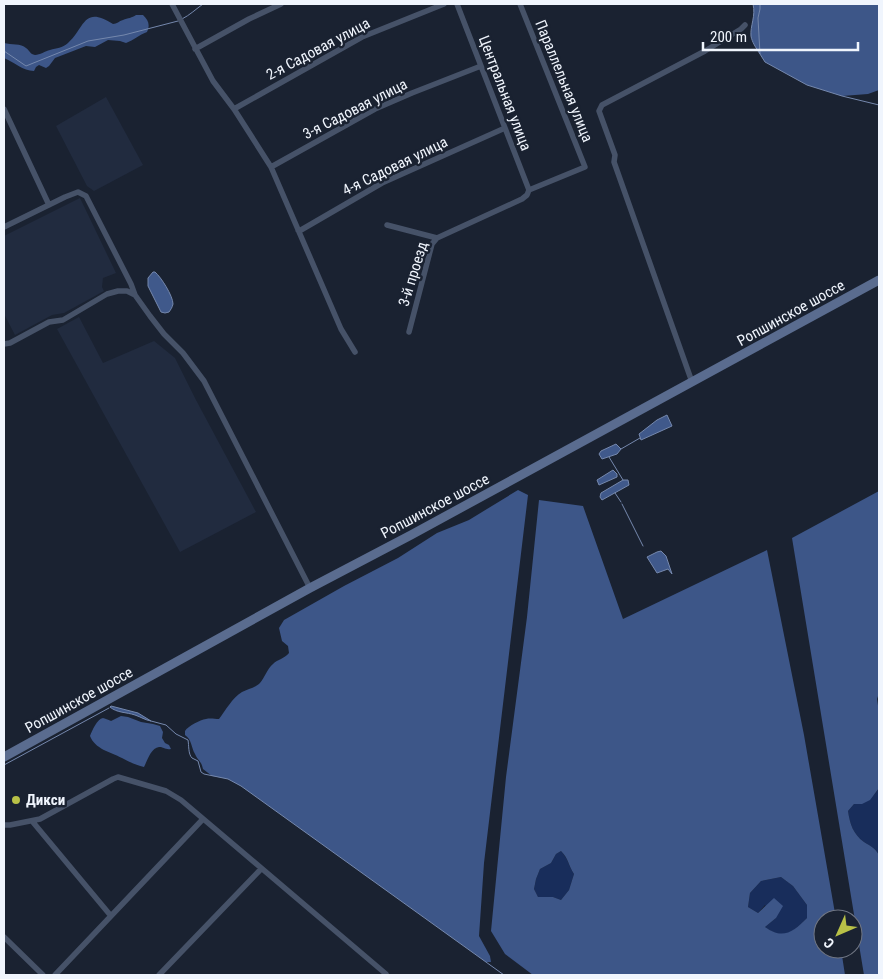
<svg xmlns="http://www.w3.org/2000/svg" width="883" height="979" font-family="'Roboto Condensed',sans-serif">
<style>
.built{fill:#212b3f}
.green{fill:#182d5b}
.forest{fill:#3d5688;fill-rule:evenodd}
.water{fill:#40598b;stroke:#7588ad}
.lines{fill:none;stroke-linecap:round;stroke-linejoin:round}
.stream{stroke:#7588ad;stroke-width:1}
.street{stroke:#465268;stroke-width:5.5}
.secondary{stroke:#5a6c8f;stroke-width:9}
.poi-dot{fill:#b8c147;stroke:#1a2231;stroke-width:2}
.labels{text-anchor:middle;stroke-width:5;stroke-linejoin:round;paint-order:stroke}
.street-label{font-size:15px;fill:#f0f5fd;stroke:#1a2231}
.poi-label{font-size:15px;font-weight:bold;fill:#f0f5fd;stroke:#1a2231;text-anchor:start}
</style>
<rect width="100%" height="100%" fill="#1a2231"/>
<!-- built -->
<path class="built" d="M 106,97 L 143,165 L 94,191 L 87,186 L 56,126 Z
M 80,198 L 116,273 L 103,278 L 102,287 L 104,291 L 64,313 L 52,315 L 15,335 L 4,314 L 4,236 Z
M 79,317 L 103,363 L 154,341 L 175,358 L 196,400 L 256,512 L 180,552 L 57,329 Z"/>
<!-- green -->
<path class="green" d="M 879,788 L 879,855 C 874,847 872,847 864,842 C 853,834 850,824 848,811 L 854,804 C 864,803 874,797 879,788 Z
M 561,851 C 569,860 568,865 574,874 L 569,890 L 561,900 L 553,897 L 538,897 L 534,889 L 536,879 L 540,869 L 551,863 L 556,854 Z
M 781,877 L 793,886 L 807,905 L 807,918 C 792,933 784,941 765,927 L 776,918 L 765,905 L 758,913 L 748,907 L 750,893 L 761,881 Z"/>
<!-- forest -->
<path class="forest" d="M 760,4 L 879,4 L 879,90 L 868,94 L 842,96 L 807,85 L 765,62 L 760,54 L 758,18 L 760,9 Z
M 136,15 L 143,15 C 149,21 150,25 147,32 C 139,35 134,40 126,43 L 120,41 L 108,40 L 95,47 L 86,46 L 55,58 L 49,66 L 46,68 L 39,65 L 36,67 L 34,71 C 23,71 14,62 4,58 L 4,43 C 11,45 21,43 26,48 C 30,51 30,54 35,55 C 40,55 45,51 50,50 C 57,48 62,48 68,43 C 85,28 83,5 113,24 C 117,24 119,21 123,20 C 128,18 132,18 136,15 Z
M 518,490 L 528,495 L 484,863 L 479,936 L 490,956 L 491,962 L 486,962 L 241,786 L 228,779 L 212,776 L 203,769 C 201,760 198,761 195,754 C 191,747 192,740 185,735 L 185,731 C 188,726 200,720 206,719 C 210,718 215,719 219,719 C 226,710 232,698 242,692 C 248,689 255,688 260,683 C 265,677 267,669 273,664 C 278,659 284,659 289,653 L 288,646 L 282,641 L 279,628 L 284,620 L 344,586 L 398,558 L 437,533 L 469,520 Z
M 879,491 L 879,693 L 877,699 L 879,712 L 879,788 L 870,800 L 862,804 L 854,804 L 848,811 C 850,824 853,834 864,842 C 872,847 874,847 879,855 L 879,975 L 864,975 L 792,538 Z
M 539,500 L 583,506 L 623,619 L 767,550 L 804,735 L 836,919 L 823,919 L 823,949 L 841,949 L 845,975 L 533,975 L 505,954 L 491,931 L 506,777 L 527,617 ZM 561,851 C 569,859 568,865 574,874 L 569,890 L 561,900 L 553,897 L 538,897 L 534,889 L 536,879 L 540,869 L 551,863 L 556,854 ZM 781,877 L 793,886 L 807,905 L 807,918 C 793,932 783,940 765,927 L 776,918 L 783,906 L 774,898 L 758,913 L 748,907 L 750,893 L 761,881 Z
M 121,716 L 128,717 L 141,722 L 153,724 L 160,726 L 163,732 L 162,738 L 165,743 L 169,745 L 171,749 C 165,750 164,747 159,747 C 151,748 147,761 144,767 C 136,765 129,762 122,758 C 110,752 95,749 90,736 C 92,731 97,719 103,718 C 104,718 111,721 111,721 Z"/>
<!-- water -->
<path class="water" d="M 753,4 L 760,4 L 760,9 L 758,18 L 760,54 C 756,48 752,42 751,36 C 750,26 756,16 753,4 Z
M 153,272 L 155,272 C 161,277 173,296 173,304 C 172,308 171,309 169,312 L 165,313 L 161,312 L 148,286 L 148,278 Z
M 667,415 L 672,426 L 641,440 L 639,434 L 657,420 Z
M 616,444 L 621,449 L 617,454 L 602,459 L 599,454 L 601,451 Z
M 613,470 L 617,474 L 617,477 L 599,485 L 597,480 Z
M 623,480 L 628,480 L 629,485 L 602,500 L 600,497 L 601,493 Z
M 661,551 L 666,556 L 672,574 L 668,569 L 657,573 L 647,557 L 657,552 Z
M 111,706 L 138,713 L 151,721 C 145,720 141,717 135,715 C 126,712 117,713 110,707 Z"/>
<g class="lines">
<!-- stream -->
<path class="stream" d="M 182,19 C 190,15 196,9 203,4
M 4,51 L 26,66 L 88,41 L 124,35 L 178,21
M 760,54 L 765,62 L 807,85 L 842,96 L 879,105
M 621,449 L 640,438
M 609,457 L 623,480
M 615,493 L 621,502
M 622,504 L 643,546
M 151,721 L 166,725 L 176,734 L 188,740 C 189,745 188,754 192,758 C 194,759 196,760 198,761 L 201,772 L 204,774 L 228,779 L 241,786 L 504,975
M 4,765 L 109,708"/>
<!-- street -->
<path class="street" d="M 172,4 L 213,81 L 234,109 L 271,167 L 341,329 L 355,352
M 457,4 L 529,190
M 520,4 L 585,167 L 529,190
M 195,49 L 249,19 L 281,4
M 4,109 L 49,205
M 234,109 L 362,37 L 444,4
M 271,167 L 375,109 L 412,93 L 481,66
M 387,225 L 437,238
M 4,227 L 65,197 L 78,192 L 86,196 L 131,284 L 135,295 L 150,316 L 164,334 L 183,353 L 204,381 L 310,588
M 298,230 L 301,230 L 382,183 L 505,128
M 409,332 L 432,244 L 437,238 L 522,199 L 527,195 L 529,190
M 4,344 L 10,343 L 49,322 L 63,320 L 107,294 L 118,291 L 127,291 L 135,295
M 692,382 L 614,162 L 615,155 L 599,111 L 602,105 L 705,51 L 741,29 L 745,25
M 32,821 L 111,916
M 4,825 L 10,825 L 40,819 L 113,779 L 118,777 L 166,791 L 181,800 L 386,974 L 384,975
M 4,937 L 43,975
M 55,975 L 203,819
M 159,975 L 261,869"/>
<!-- secondary -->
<path class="secondary" d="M 4,757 L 310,588 L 411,535 L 879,280"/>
</g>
<!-- markers -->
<circle class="poi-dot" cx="16" cy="800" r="5"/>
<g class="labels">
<!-- street labels -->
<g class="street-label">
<text transform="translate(318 49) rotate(-28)" y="5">2-я Садовая улица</text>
<text transform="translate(564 81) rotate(68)" y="5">Параллельная улица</text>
<text transform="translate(505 93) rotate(69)" y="5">Центральная улица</text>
<text transform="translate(355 109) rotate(-27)" y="5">3-я Садовая улица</text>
<text transform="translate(395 166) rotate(-26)" y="5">4-я Садовая улица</text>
<text transform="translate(413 274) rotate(-73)" y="5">3-й проезд</text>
<text transform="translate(791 313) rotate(-29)" y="5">Ропшинское шоссе</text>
<text transform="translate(435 506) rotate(-28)" y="5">Ропшинское шоссе</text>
<text transform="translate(79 700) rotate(-29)" y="5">Ропшинское шоссе</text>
</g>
<!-- poi labels -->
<g class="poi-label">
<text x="26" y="805">Дикси</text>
</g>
</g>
<!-- border -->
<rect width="883" height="979" fill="none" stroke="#f0f5fd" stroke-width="10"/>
<!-- north arrow -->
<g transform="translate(838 934) rotate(225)"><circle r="24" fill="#1a2231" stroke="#707683"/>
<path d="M0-4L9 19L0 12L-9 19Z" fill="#b8c147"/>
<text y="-8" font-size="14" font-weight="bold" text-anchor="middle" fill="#f0f5fd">С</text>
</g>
<!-- scale -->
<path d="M703 42v8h155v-8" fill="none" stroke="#f0f5fd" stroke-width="2.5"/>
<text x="710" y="42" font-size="15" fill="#f0f5fd" stroke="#1a2231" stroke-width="4" paint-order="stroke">200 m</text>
</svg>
